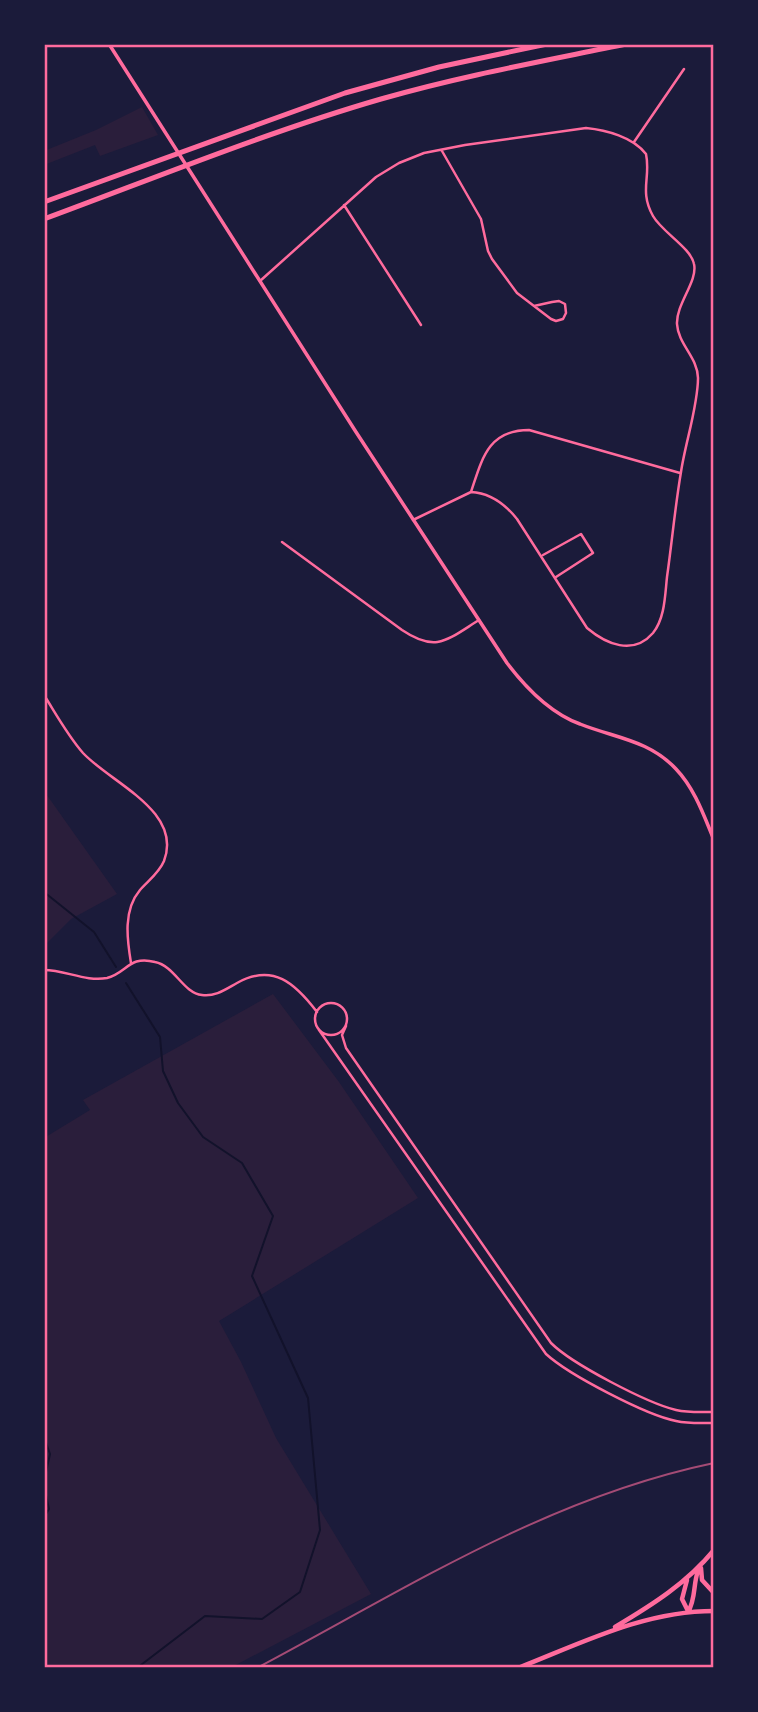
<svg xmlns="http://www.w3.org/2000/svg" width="758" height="1712" font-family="'Alegreya Sans',sans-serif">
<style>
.green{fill:#2a1e3b}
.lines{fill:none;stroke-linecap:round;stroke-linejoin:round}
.stream{stroke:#12122b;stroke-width:2}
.minor{stroke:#ff6b9d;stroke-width:2.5}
.tertiary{stroke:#ff6b9d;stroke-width:3.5}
.secondary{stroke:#ff6b9d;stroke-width:4.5}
.motorway{stroke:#ff6b9d;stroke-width:5}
.rail{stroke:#a44b75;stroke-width:2}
.neatline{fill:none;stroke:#ff6b9d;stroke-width:2.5}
</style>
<rect width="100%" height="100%" fill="#1b1b3a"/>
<!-- green -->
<path class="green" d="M 142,107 L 158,135 L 100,156 L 95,145 L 44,165 L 44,151 L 96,130 Z
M 44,791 L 117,894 L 71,919 L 44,946 Z
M 273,994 L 339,1082 L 418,1198 L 219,1321 L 241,1362 L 276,1438 L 371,1594 L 230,1668 L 44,1668 L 44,1138 L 90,1110 L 83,1100 Z"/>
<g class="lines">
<!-- stream -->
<path class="stream" d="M 44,892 L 94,932 L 116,967
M 126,983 L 160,1037 L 163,1071 L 178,1103 L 203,1137 L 242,1163 L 273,1216 L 252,1276 L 308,1398 L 320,1530 L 300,1592 L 262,1619 L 205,1616 L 137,1668
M 44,1437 L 50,1454 L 44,1481
M 44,1486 L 49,1509 L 44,1517"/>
<!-- minor -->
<path class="minor" d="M 634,142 L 684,69
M 442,151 L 481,219 L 488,251 L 492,259 L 517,293 L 551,319 L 556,321 L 563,319 L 566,313 L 565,304 L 559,301 L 552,302 L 534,306
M 344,205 L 421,325
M 260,281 L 376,177 L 399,163 L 424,153 L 465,145 L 586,128 C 606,130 633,137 646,154 C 651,177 639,191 653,216 C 662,232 691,248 694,264 C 698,281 676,304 677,324 C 678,344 698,358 698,378 C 698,406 685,444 681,472 C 675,507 672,542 667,577 C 665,595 665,618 653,633 C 633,656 606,644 587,628 L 517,519 C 505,504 491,493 471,492 L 413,520
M 471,492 C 482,459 488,430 529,430 L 680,473
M 282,542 L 402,630 C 436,653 447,640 479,620
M 543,555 L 581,534 L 593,553 L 556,577
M 44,695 C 56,714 68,736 83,753 C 111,783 183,811 164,861 C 159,873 148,881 140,890 C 123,910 127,939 131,963
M 44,970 C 65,970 86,982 107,978 C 127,973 129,955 155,962 C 175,966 183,993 202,995 C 215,997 226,989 237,983 C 273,963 295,983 317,1012
M315 1019a16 16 0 1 1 32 0a16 16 0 1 1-32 0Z
M 346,1026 L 342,1035 L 346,1048 L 551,1343 C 572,1364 647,1403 676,1410 C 689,1413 701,1412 714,1412
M 319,1030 L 546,1354 C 569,1375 646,1415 676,1421 C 689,1424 702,1423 714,1423"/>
<!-- tertiary -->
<path class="tertiary" d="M 109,44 L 356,432 L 507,663 C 526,688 550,713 580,724 C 615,738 649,740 676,769 C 695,789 704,816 714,840"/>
<!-- secondary -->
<path class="secondary" d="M 701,1568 L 702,1580 L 714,1593
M 687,1580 L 682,1599 L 688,1611
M 688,1612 C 696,1599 693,1584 698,1571
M 615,1627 C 652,1605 687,1583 714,1550
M 518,1668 C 582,1643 644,1611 714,1611"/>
<!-- motorway -->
<path class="motorway" d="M 44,202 L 345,93 L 439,67 L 547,44
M 44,219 C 155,178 267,132 381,99 C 461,76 544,61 626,44"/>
<!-- rail -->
<path class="rail" d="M 257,1668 C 406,1589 546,1498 714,1463"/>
</g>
<!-- border -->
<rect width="758" height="1712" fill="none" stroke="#1b1b3a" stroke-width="91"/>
<rect x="46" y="46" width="666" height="1620" class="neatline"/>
</svg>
